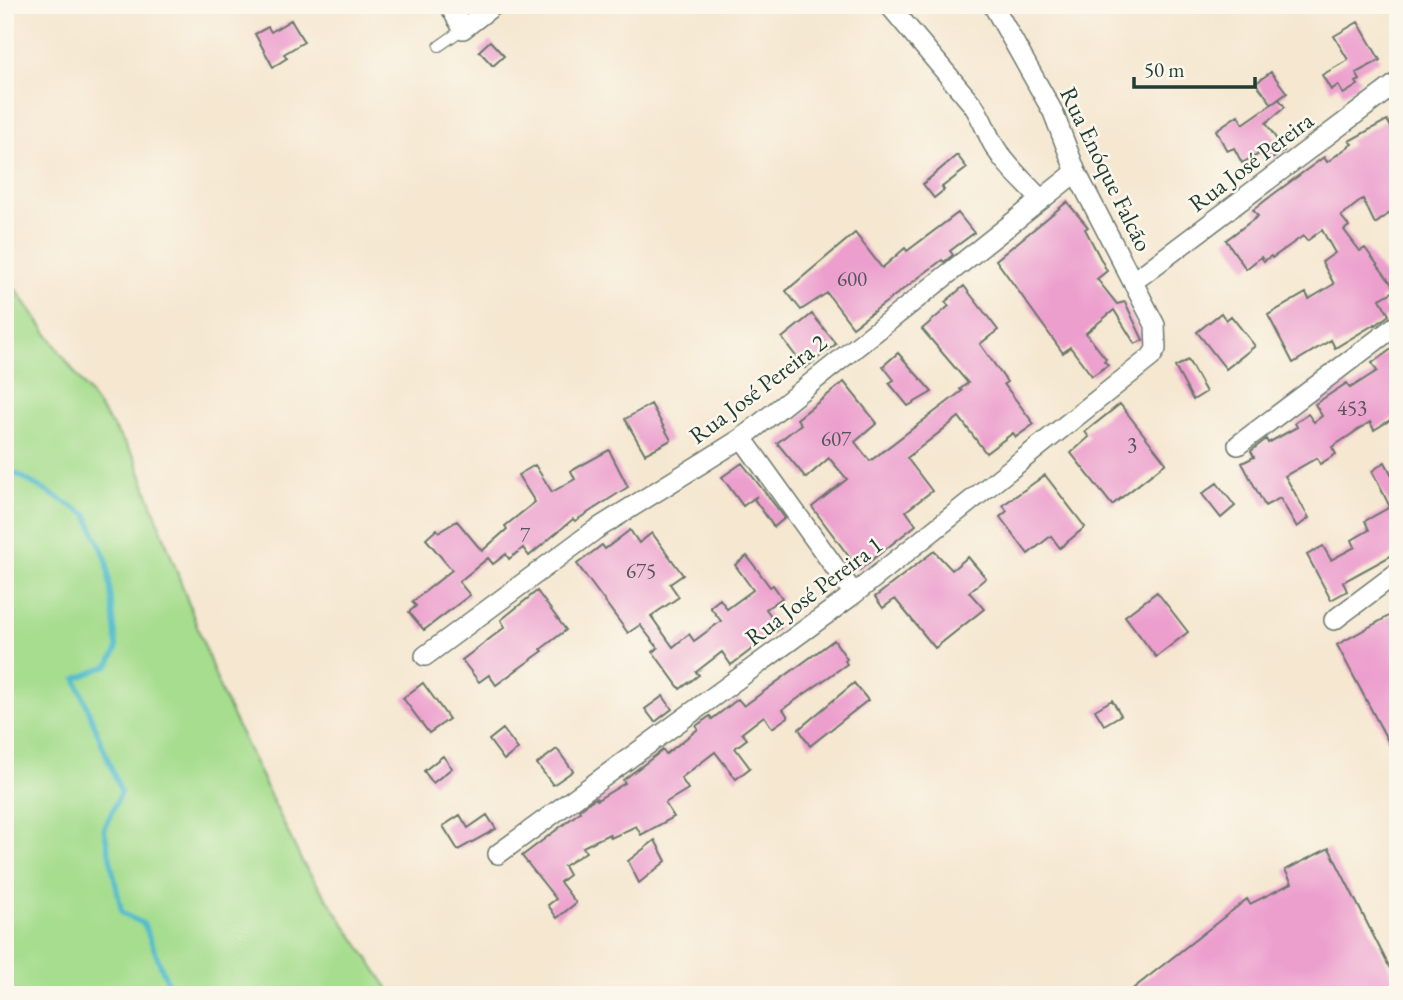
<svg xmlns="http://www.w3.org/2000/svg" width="1403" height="1000" font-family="'EB Garamond',serif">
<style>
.green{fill:#a6dd8e;stroke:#628d61;stroke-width:2}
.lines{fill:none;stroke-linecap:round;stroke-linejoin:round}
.stream{stroke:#52bcce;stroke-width:5}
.building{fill:#ec9ecd}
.lane-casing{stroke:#6a786b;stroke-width:12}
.street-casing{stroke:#6a786b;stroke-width:22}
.lane{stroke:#fff;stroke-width:10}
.street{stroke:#fff;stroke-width:19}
.labels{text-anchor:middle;stroke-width:5;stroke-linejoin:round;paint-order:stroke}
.number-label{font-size:21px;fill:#52555a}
.street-label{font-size:24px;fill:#1f3d34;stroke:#fbf7ec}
</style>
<rect width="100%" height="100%" fill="#fbf7ec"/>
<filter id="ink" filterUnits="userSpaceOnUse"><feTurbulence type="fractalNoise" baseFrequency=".0143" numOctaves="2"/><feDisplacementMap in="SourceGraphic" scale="14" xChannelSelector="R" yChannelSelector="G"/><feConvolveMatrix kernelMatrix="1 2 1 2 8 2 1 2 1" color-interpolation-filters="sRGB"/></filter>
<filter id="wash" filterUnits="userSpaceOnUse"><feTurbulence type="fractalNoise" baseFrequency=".00686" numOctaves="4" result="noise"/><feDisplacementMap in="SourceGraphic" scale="28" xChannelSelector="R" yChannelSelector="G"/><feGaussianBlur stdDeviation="1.57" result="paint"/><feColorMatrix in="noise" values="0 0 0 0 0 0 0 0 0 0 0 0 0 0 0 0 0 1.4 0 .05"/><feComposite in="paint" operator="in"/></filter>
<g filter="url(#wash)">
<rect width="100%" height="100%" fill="#f5e7d0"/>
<!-- green -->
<path class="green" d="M 5,279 L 17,291 L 135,458 L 222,694 L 302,862 L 393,995 L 5,995 Z"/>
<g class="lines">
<!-- stream -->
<path class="stream" d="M 5,471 L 17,474 L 87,515 L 107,561 L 117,649 L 109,665 L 76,679 L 121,792 L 104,829 L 122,913 L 144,924 L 170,989 L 175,995"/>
</g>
<g id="blocks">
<!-- building -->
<path class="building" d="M 291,20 L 304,42 L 284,54 L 287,58 L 273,67 L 255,34 L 268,27 L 271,32 Z
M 1358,22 L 1380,60 L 1356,73 L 1360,80 L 1356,82 L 1358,85 L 1343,94 L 1338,85 L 1331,90 L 1322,75 L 1348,60 L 1334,36 Z
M 490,41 L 504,56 L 493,66 L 479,51 Z
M 1271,72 L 1287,93 L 1272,104 L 1256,83 Z
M 1279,99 L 1285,107 L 1266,123 L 1284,151 L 1266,163 L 1261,153 L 1242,163 L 1234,148 L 1227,151 L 1216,130 L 1238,115 L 1243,124 Z
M 1387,120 L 1398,140 L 1398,207 L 1375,224 L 1363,199 L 1341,216 L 1349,226 L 1344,230 L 1360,251 L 1365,248 L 1396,290 L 1380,299 L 1389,315 L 1376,325 L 1375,324 L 1335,348 L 1331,340 L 1293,363 L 1268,315 L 1306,293 L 1309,299 L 1334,284 L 1322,262 L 1335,253 L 1322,230 L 1307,241 L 1303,236 L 1272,258 L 1271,256 L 1264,261 L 1261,257 L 1246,269 L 1226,240 L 1258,216 L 1253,210 L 1275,193 L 1324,157 L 1327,162 L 1352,144 L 1349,141 Z
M 957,155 L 967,168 L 942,187 L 944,190 L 934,198 L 923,184 Z
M 1067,202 L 1088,227 L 1085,229 L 1107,271 L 1097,279 L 1117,304 L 1125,302 L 1143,340 L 1135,344 L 1114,310 L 1086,333 L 1106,359 L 1104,361 L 1108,365 L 1092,376 L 1070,347 L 1063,353 L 996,260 Z
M 958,213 L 974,233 L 950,251 L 953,255 L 944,262 L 942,260 L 853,327 L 827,293 L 801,310 L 786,291 L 855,233 L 882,268 L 905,248 L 907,251 Z
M 964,286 L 998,330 L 980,344 L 1007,382 L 1004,384 L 1034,424 L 1016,437 L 1013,433 L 986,453 L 959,417 L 907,458 L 932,491 L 906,511 L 916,525 L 859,570 L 812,507 L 847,479 L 829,458 L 806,478 L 777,443 L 801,424 L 797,419 L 844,382 L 877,423 L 855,442 L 870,461 L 962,391 L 960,389 L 968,383 L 922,329 L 949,306 L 945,302 Z
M 1221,313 L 1226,320 L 1231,316 L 1255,346 L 1226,369 L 1197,332 Z
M 812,314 L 836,344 L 805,368 L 782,338 Z
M 1393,348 L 1398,356 L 1398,415 L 1374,430 L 1370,422 L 1332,447 L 1336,454 L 1320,464 L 1317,458 L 1285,476 L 1309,518 L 1297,527 L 1280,498 L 1265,506 L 1242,463 L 1254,457 L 1251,451 L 1266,439 L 1268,443 L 1297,427 L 1295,423 L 1308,414 L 1314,422 L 1322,416 L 1315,404 L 1347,383 L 1350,388 L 1377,371 L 1372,363 Z
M 898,353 L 932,392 L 908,406 L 889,383 L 894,380 L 883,366 Z
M 1188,360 L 1206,392 L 1193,400 L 1175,367 Z
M 651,404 L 671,440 L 645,454 L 625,419 Z
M 1120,404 L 1166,463 L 1112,505 L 1071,453 L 1089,437 L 1085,432 Z
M 609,450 L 628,487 L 575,521 L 573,519 L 529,556 L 523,548 L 509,559 L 506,554 L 493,564 L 488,558 L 459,582 L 470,595 L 424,630 L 409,612 L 416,606 L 412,602 L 452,570 L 426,539 L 437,529 L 439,532 L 457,521 L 482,551 L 507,529 L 505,526 L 535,502 L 518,475 L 535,465 L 552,492 L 575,479 L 571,471 Z
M 1385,462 L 1398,487 L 1398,552 L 1343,582 L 1347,591 L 1331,600 L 1307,555 L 1323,546 L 1331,560 L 1355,547 L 1352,540 L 1369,530 L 1365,521 L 1390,507 L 1372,471 Z
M 742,463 L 785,518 L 774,527 L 754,499 L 757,496 L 743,506 L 722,477 Z
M 1045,475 L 1085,527 L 1060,548 L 1051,536 L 1028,554 L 1000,517 L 1007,511 L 1003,505 Z
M 1217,483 L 1235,506 L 1221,518 L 1202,494 Z
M 630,530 L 639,543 L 652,533 L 683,575 L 670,584 L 679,597 L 651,616 L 673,647 L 689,634 L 694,641 L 721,621 L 710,607 L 720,599 L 727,609 L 753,590 L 735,565 L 747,556 L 770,587 L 773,585 L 782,598 L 766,609 L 780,628 L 731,665 L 722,652 L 696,672 L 699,675 L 680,689 L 653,652 L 658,648 L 640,625 L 628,633 L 577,564 L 602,545 L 605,549 Z
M 934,551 L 952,570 L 968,557 L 986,578 L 969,592 L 984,609 L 935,648 L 895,599 L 883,608 L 875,597 Z
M 537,591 L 566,630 L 541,649 L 543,651 L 496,685 L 489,675 L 479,682 L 462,660 L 505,627 L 501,620 Z
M 1157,592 L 1188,632 L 1156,657 L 1125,616 Z
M 1398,611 L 1398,760 L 1337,645 Z
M 834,640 L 847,659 L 845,661 L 847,664 L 783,709 L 788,717 L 772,728 L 764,716 L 742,733 L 747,739 L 735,748 L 750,768 L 736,779 L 715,752 L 681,778 L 688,789 L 665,803 L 674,817 L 641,835 L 636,826 L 611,838 L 609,834 L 583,847 L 586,852 L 564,866 L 569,875 L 560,882 L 576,903 L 557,918 L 548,905 L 556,899 L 522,856 L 580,812 L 579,810 L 592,800 L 596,798 L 597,800 L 625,783 L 623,780 L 663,750 L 666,754 L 698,729 L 696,726 L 710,716 L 712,719 L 738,699 L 744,706 Z
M 423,683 L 449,719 L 429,733 L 403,698 Z
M 854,683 L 868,700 L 810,746 L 799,729 Z
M 663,696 L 672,709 L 655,722 L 645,709 Z
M 1112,700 L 1121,715 L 1104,725 L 1095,710 Z
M 503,729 L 518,749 L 504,760 L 489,740 Z
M 557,749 L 573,771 L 553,785 L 537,764 Z
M 443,756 L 452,768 L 433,783 L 424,771 Z
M 460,815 L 468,828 L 487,815 L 496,829 L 458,850 L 443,826 Z
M 655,840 L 666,861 L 639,883 L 628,861 Z
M 1329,848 L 1398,984 L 1398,995 L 1125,995 L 1247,899 L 1250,904 L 1292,883 L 1285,870 Z"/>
</g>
</g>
<g filter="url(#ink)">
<use href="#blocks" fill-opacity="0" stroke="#6a786b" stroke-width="2"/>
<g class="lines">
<!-- lane casing -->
<g class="lane-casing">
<path id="lane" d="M 439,46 L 463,29"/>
</g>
<!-- street casing -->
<g class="street-casing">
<path id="street" d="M 449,5 L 463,29 L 494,5
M 889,5 L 973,105 C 982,118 986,131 993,144 C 1005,165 1025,182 1041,200
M 1134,281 L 1398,82
M 742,438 L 854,594
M 1238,445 L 1398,324
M 1334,620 L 1398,572
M 425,656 L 595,530 L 742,438 L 1076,172
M 498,854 L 854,594 L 1151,357 L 1156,349 L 1155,325 L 1076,172 L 1053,112 L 993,5"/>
</g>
<!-- lane -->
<use href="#lane" class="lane"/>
<!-- street -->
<use href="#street" class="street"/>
</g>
</g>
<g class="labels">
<!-- number labels -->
<g class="number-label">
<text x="852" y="286">600</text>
<text x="1352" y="415">453</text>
<text x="836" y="446">607</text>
<text x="1132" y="452">3</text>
<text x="525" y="542">7</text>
<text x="641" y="578">675</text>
</g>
<!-- street labels -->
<g class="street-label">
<text transform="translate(1251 162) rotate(-37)" y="8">Rua José Pereira</text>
<text transform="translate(1106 169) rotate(64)" y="8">Rua Enóque Falcão</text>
<text transform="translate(758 389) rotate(-37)" y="8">Rua José Pereira 2</text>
<text transform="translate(814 591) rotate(-37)" y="8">Rua José Pereira 1</text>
</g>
</g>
<!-- margin -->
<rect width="1403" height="1000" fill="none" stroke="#fbf7ec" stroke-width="28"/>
<!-- scale -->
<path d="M1134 77v10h121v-10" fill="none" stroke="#1f3d34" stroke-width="3.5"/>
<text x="1144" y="77" font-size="21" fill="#1f3d34" stroke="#fbf7ec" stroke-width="5" paint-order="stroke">50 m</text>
</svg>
